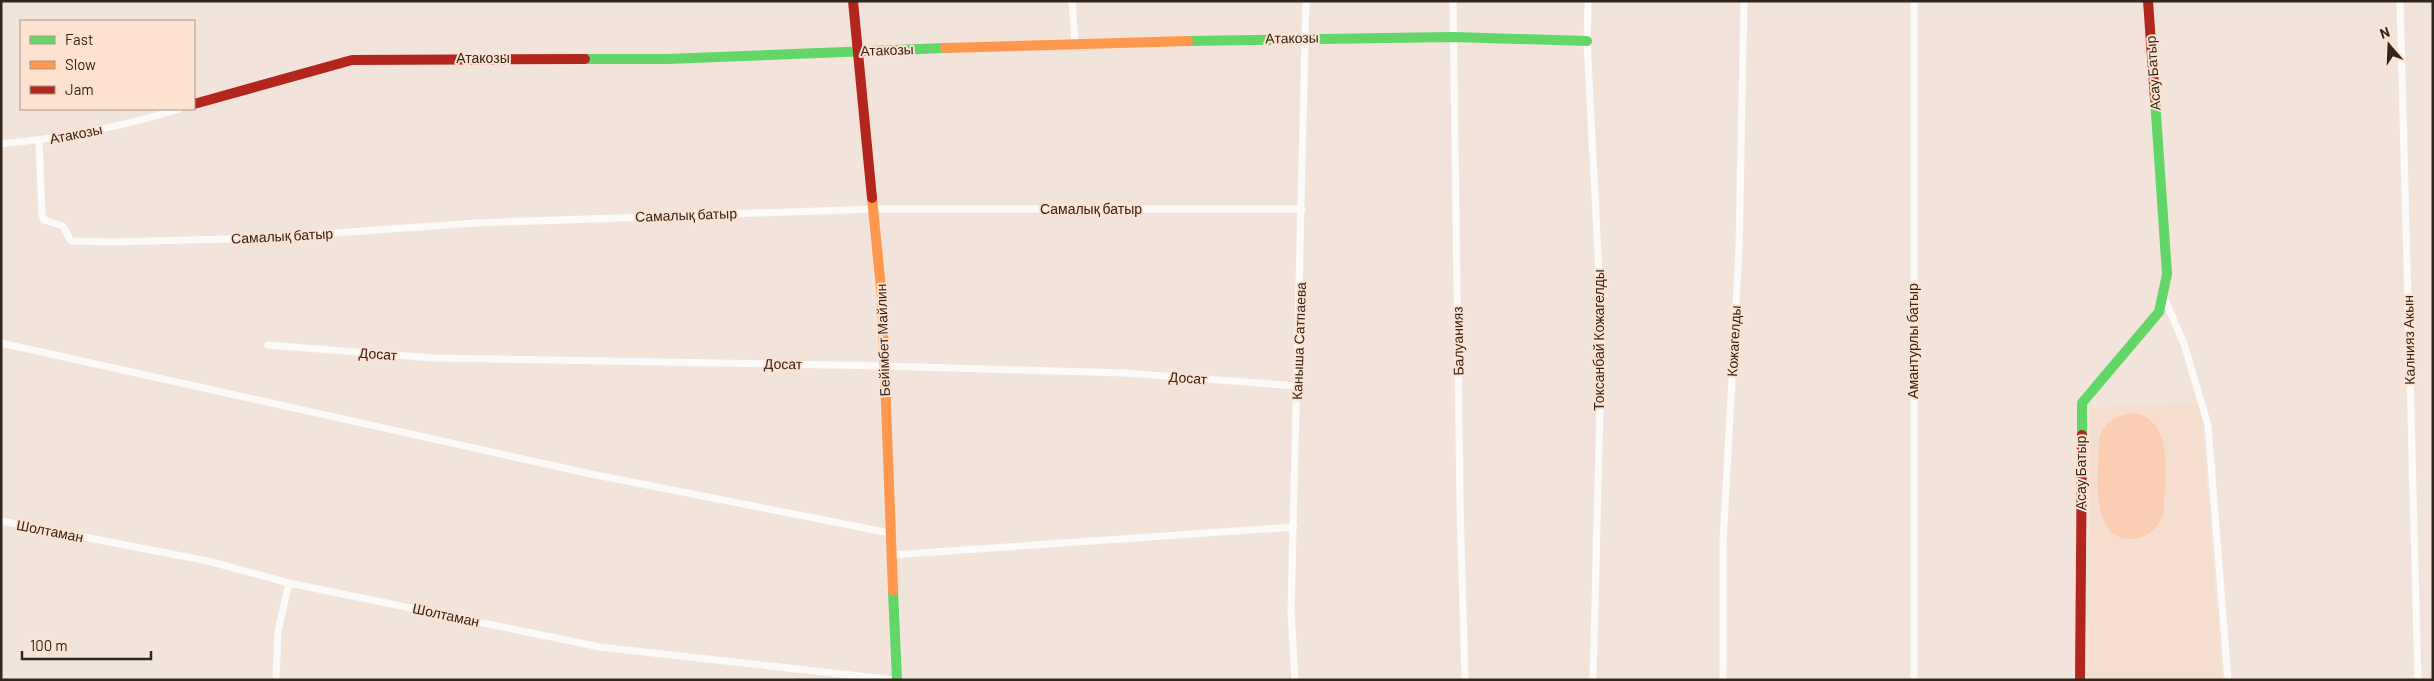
<svg xmlns="http://www.w3.org/2000/svg" width="2434" height="681" font-family="Barlow,sans-serif">
<style>
.built{fill:#f6dece}
.green{fill:#f8cdb1}
.lines{fill:none;stroke-linecap:round;stroke-linejoin:round}
.street{stroke:#fdfbf9;stroke-width:7}
.fast{stroke:#63d668;stroke-width:10}
.slow{stroke:#ff974d;stroke-width:10}
.jam{stroke:#b3261e;stroke-width:10}
.labels{text-anchor:middle;stroke-width:4;stroke-linejoin:round;paint-order:stroke}
.street-label{font-size:14px;fill:#31251c;stroke:#fde2d0}
</style>
<rect width="100%" height="100%" fill="#f2e4da"/>
<!-- built -->
<path class="built" d="M 2200,402 L 2222,680 L 2088,680 L 2090,408 Z"/>
<!-- green -->
<path class="green" d="M 2135,413 C 2176,422 2164,479 2164,512 C 2160,524 2152,535 2138,538 C 2087,548 2099,471 2099,441 C 2102,423 2117,414 2135,413 Z"/>
<g class="lines">
<!-- street -->
<path class="street" d="M 1072,1 L 1075,43
M 1453,1 L 1460,503 L 1465,680
M 1588,1 L 1587,41 L 1602,330 L 1593,680
M 2400,1 L 2418,680
M 39,141 L 42,215 L 44,220 L 63,226 L 71,241 L 111,242 L 265,238 L 476,223 L 874,209 L 1302,209
M 1,144 C 62,138 121,127 179,109
M 2163,295 L 2184,344 L 2208,425 L 2228,680
M 1,343 L 591,474 L 890,533
M 268,345 L 433,358 L 884,366 L 1124,373 L 1298,386
M 1,521 L 208,561 L 289,583 L 600,647 L 895,680
M 891,555 L 1294,527
M 276,680 L 278,631 L 289,583
M 1295,680 L 1291,612 L 1306,1
M 1723,680 L 1723,543 L 1739,249 L 1744,1
M 1914,680 L 1914,1"/>
<!-- fast -->
<path class="fast" d="M 1188,41 L 1453,37 L 1587,41
M 585,59 L 667,59 L 945,48
M 2082,435 L 2082,403 L 2159,312 L 2167,274 L 2155,99
M 893,591 L 897,680"/>
<!-- slow -->
<path class="slow" d="M 945,48 L 1188,41
M 872,198 L 882,298 L 893,591"/>
<!-- jam -->
<path class="jam" d="M 853,1 L 872,198
M 2148,1 L 2155,99
M 194,104 L 352,60 L 585,59
M 2080,680 L 2082,435"/>
</g>
<g class="labels">
<!-- street labels -->
<g class="street-label">
<text transform="translate(1292 38) rotate(-1)" y="5">Атакозы</text>
<text transform="translate(887 50) rotate(-2)" y="5">Атакозы</text>
<text x="483" y="63">Атакозы</text>
<text transform="translate(2153 73) rotate(-94)" y="5">Асау Батыр</text>
<text transform="translate(76 134) rotate(-11)" y="5">Атакозы</text>
<text x="1091" y="214">Самалық батыр</text>
<text transform="translate(686 215) rotate(-2)" y="5">Самалық батыр</text>
<text transform="translate(282 236) rotate(-3)" y="5">Самалық батыр</text>
<text transform="translate(883 340) rotate(-92)" y="5">Бейімбет Майлин</text>
<text transform="translate(1599 340) rotate(-90)" y="5">Токсанбай Кожагелды</text>
<text transform="translate(2409 340) rotate(-91)" y="5">Калнияз Акын</text>
<text transform="translate(1299 341) rotate(-88)" y="5">Каныша Сатпаева</text>
<text transform="translate(1458 341) rotate(-91)" y="5">Балуанияз</text>
<text transform="translate(1734 341) rotate(-87)" y="5">Кожагелды</text>
<text transform="translate(1913 341) rotate(-90)" y="5">Амантурлы батыр</text>
<text transform="translate(378 354) rotate(4)" y="5">Досат</text>
<text transform="translate(783 364) rotate(1)" y="5">Досат</text>
<text transform="translate(1188 378) rotate(4)" y="5">Досат</text>
<text transform="translate(2081 473) rotate(-90)" y="5">Асау Батыр</text>
<text transform="translate(50 531) rotate(11)" y="5">Шолтаман</text>
<text transform="translate(446 615) rotate(12)" y="5">Шолтаман</text>
</g>
</g>
<!-- border -->
<rect width="2434" height="681" fill="none" stroke="#31251c" stroke-width="5"/>
<!-- legend -->
<rect x="20" y="20" width="175" height="90" fill="#fde2d0" stroke="#ab9688"/>
<rect x="30" y="36" width="25" height="8" fill="#63d668" stroke="#ab9688"/>
<text x="65" y="45" font-size="15" fill="#31251c">Fast</text>
<rect x="30" y="61" width="25" height="8" fill="#ff974d" stroke="#ab9688"/>
<text x="65" y="70" font-size="15" fill="#31251c">Slow</text>
<rect x="30" y="86" width="25" height="8" fill="#b3261e" stroke="#ab9688"/>
<text x="65" y="95" font-size="15" fill="#31251c">Jam</text>
<!-- north arrow -->
<g transform="translate(2389 45) rotate(341)" stroke="#fde2d0" stroke-width="4" paint-order="stroke">
<path d="M0-4L9 19L0 12L-9 19Z" fill="#31251c"/>
<text y="-8" font-size="14" font-weight="bold" text-anchor="middle" fill="#31251c">N</text>
</g>
<!-- scale -->
<path d="M22 651v8h129v-8" fill="none" stroke="#31251c" stroke-width="2.5"/>
<text x="30" y="651" font-size="15" fill="#31251c" stroke="#fde2d0" stroke-width="4" paint-order="stroke">100 m</text>
</svg>
